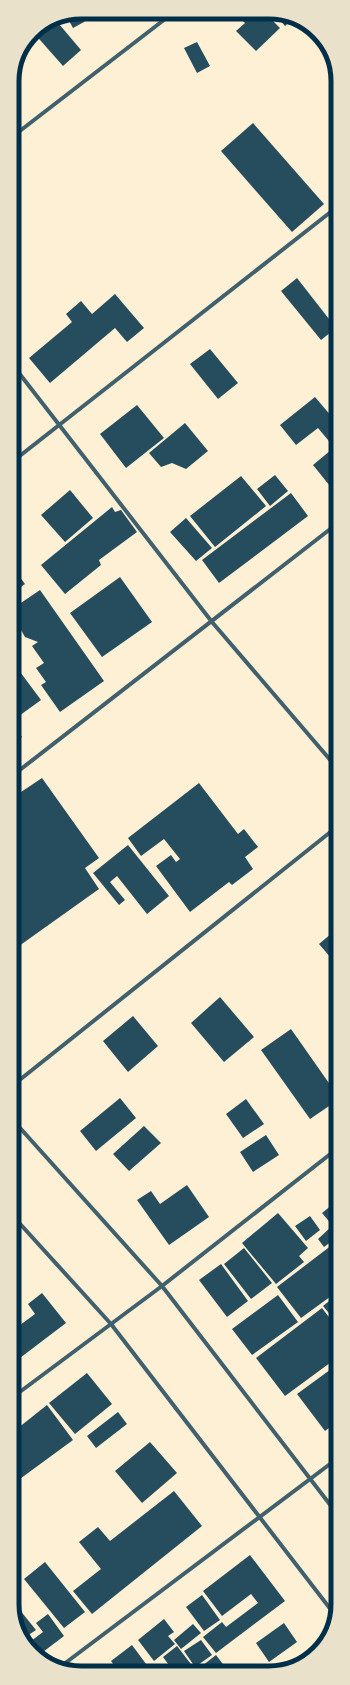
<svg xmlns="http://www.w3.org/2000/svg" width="350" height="1685" font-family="Commissioner,sans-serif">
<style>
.building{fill:#264d5e}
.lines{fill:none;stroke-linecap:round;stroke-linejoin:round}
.minor{stroke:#3f606c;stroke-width:4}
.rim{fill:none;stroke:#003049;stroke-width:5}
</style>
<rect width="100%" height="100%" fill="#fdf0d5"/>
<!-- building -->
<path class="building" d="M 275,14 L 286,14 L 293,19 L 285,26 Z
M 237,15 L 270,15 L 268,16 L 280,28 L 256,51 L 236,31 L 245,23 Z
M 67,17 L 87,17 L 84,22 L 73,28 Z
M 52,19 L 59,24 L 81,50 L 63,66 L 33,32 Z
M 197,42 L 210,66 L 197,73 L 184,48 Z
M 253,123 L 324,204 L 292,232 L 221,151 Z
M 297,278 L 336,328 L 321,340 L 281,291 Z
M 115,294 L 144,328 L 127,342 L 115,328 L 50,383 L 29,358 L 72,322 L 66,314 L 81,301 L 92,314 Z
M 210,349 L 238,383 L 218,399 L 190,364 Z
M 315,397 L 338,424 L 338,452 L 318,428 L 296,445 L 280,425 Z
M 137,405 L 164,438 L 126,468 L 100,434 Z
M 185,423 L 208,451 L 186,469 L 172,463 L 161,467 L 149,453 Z
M 331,450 L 338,457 L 338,496 L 313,465 Z
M 275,475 L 288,491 L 270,506 L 257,489 Z
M 241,476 L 266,506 L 215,547 L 190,516 Z
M 70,490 L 93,518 L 65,542 L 41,515 Z
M 291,493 L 308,516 L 219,583 L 202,560 Z
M 112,507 L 115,512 L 121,510 L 137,532 L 99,560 L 101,565 L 65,594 L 41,565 Z
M 186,518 L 212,548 L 196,561 L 170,532 Z
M 12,566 L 25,584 L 12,593 Z
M 120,577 L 152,622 L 102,657 L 70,613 Z
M 40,590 L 104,681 L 60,712 L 41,685 L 46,682 L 36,668 L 44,663 L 32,646 L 38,642 L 25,637 L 21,630 L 12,637 L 12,609 Z
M 12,661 L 41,700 L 12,721 Z
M 12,723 L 22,737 L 12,745 Z
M 42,778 L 99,858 L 85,868 L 99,889 L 12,951 L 12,798 Z
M 199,783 L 238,834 L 244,829 L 258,847 L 245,857 L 253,869 L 232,885 L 229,882 L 190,912 L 156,866 L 171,855 L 176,862 L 180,859 L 164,839 L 141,856 L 128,838 Z
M 128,845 L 169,896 L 147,914 L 117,876 L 110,882 L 125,900 L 119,905 L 93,873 Z
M 338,928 L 338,966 L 319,944 Z
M 220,997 L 254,1037 L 224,1062 L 191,1023 Z
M 133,1016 L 158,1046 L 128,1072 L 103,1041 Z
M 291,1029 L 338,1096 L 338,1100 L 310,1119 L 261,1050 Z
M 120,1098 L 136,1118 L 96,1151 L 80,1131 Z
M 246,1099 L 264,1124 L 243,1138 L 226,1114 Z
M 144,1126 L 161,1143 L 129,1171 L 113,1154 Z
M 266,1135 L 279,1155 L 253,1172 L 240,1152 Z
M 187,1185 L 209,1217 L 169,1245 L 137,1200 L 151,1191 L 160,1204 Z
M 338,1200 L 338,1232 L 322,1213 Z
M 278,1213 L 308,1248 L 299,1256 L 304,1262 L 276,1284 L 242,1243 Z
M 310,1216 L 320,1230 L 306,1241 L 295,1226 Z
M 331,1227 L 338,1236 L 338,1248 L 332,1241 L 324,1247 L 318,1239 Z
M 332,1245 L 338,1253 L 338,1291 L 301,1318 L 277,1287 Z
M 244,1248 L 272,1283 L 251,1299 L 224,1264 Z
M 221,1264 L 248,1301 L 227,1317 L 199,1280 Z
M 42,1293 L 66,1323 L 12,1364 L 12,1331 L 35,1314 L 28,1304 Z
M 338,1294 L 338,1324 L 323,1306 Z
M 278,1295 L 298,1322 L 252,1355 L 232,1329 Z
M 322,1308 L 338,1329 L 338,1357 L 285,1396 L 256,1358 Z
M 338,1364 L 338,1421 L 325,1431 L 297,1394 Z
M 87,1373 L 112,1404 L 75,1434 L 49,1403 Z
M 47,1405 L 73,1440 L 13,1484 L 13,1432 Z
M 118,1412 L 127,1424 L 96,1448 L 87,1436 Z
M 150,1442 L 177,1473 L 142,1503 L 115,1471 Z
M 174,1491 L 202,1526 L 92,1614 L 73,1591 L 101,1569 L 79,1542 L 98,1527 L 110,1541 Z
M 250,1555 L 285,1601 L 216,1653 L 203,1637 L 222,1622 L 226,1627 L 258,1603 L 251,1594 L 222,1616 L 203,1591 Z
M 45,1562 L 85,1612 L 64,1628 L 24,1579 Z
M 202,1595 L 220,1620 L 204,1631 L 186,1607 Z
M 15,1604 L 36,1630 L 24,1638 L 13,1612 L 13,1605 Z
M 48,1614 L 64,1636 L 39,1655 L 29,1650 L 27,1644 L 43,1632 L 36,1623 Z
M 164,1619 L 174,1632 L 168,1636 L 175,1644 L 154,1661 L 138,1640 Z
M 284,1623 L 297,1642 L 269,1662 L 256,1643 Z
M 193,1624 L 201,1633 L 181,1649 L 174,1640 Z
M 201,1640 L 212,1655 L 195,1667 L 184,1651 Z
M 132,1645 L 152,1672 L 119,1672 L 111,1661 Z
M 177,1646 L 197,1672 L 174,1672 L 163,1657 Z
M 216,1655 L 229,1672 L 201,1672 L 198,1669 Z"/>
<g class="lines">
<!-- minor -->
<path class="minor" d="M 12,137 L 169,16
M 12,364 L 212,622 L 338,769
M 12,462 L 337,207
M 12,776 L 338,523
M 12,1086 L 338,826
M 12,1119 L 162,1286 L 338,1515
M 12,1215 L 111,1324 L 335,1615
M 13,1397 L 162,1286 L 338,1148
M 60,1667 L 338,1458"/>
</g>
<!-- crop -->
<path d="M0 0H350V1685H0ZM81 19H269A62 62 0 0 1 331 81V1604A62 62 0 0 1 269 1666H81A62 62 0 0 1 19 1604V81A62 62 0 0 1 81 19Z" fill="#e9e1ca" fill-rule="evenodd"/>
<path class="rim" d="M81 19H269A62 62 0 0 1 331 81V1604A62 62 0 0 1 269 1666H81A62 62 0 0 1 19 1604V81A62 62 0 0 1 81 19Z"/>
</svg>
